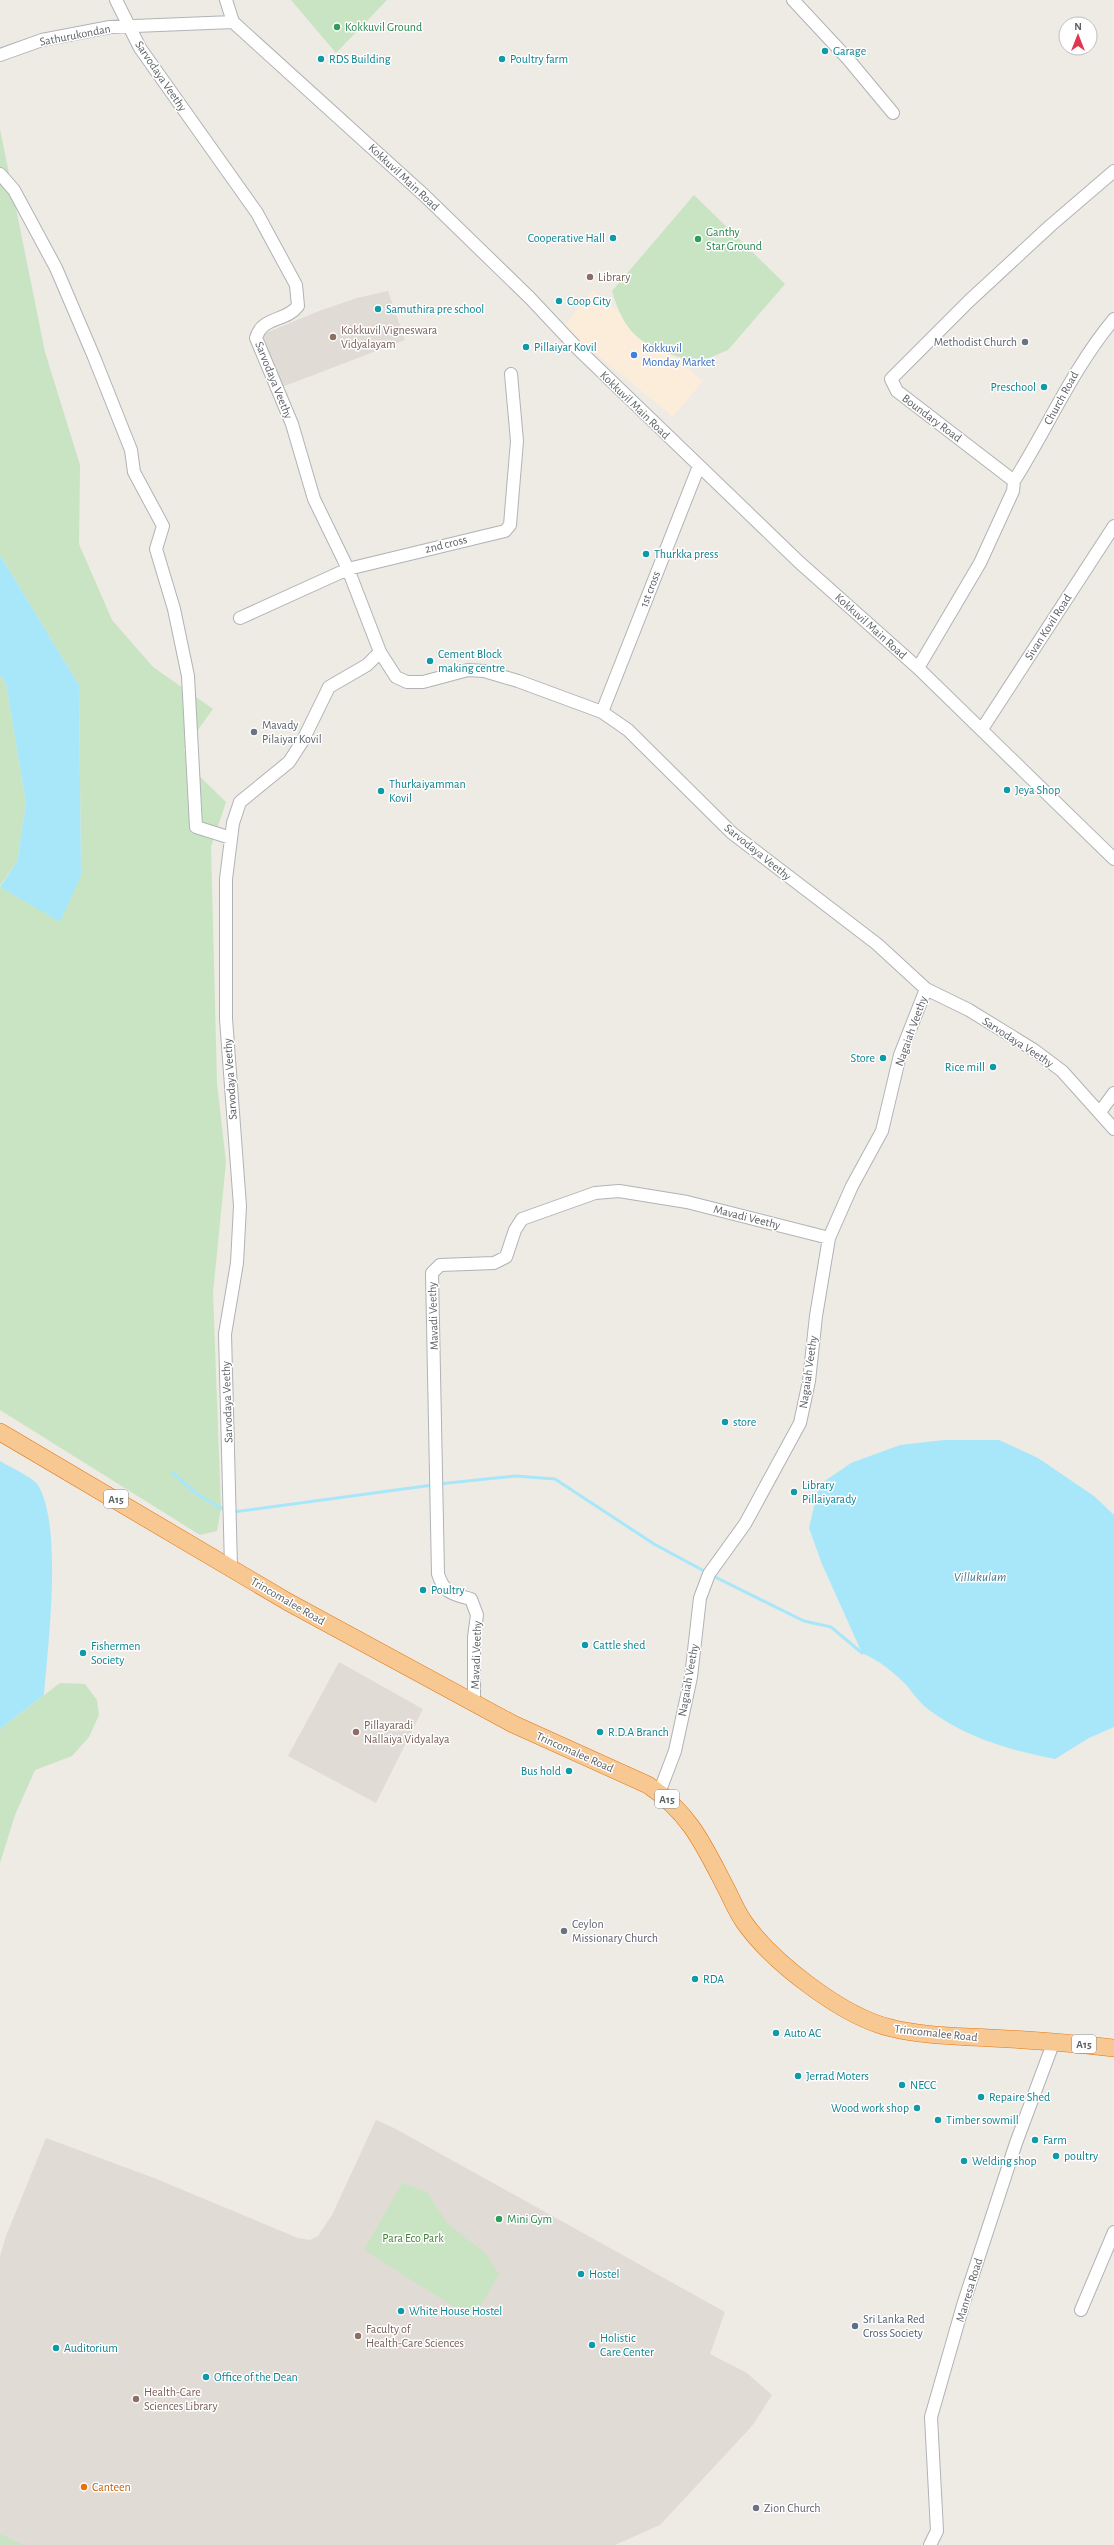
<svg xmlns="http://www.w3.org/2000/svg" width="1114" height="2545" font-family="'Alegreya Sans',sans-serif">
<style>
.commercial{fill:#fceddb}
.education{fill:#e1dbd5}
.green{fill:#c9e4c2}
.water{fill:#a8e7fa}
.lines{fill:none;stroke-linecap:round;stroke-linejoin:round}
.stream{stroke:#a8e7fa;stroke-width:3}
.minor-casing{stroke:#b0b3b6;stroke-width:14}
.highway-casing{stroke:#e5750d;stroke-width:18}
.minor{stroke:#fff;stroke-width:12}
.highway{stroke:#f7c892;stroke-width:17}
.leisure-dot{fill:#2e9e5b;stroke:#fff;stroke-width:1.5}
.culture-dot{fill:#0f9aa8;stroke:#fff;stroke-width:1.5}
.education-dot{fill:#8d6e63;stroke:#fff;stroke-width:1.5}
.worship-dot{fill:#6b7280;stroke:#fff;stroke-width:1.5}
.shop-dot{fill:#3f7fe0;stroke:#fff;stroke-width:1.5}
.service-dot{fill:#5c6f8a;stroke:#fff;stroke-width:1.5}
.food-dot{fill:#e8710a;stroke:#fff;stroke-width:1.5}
.labels{text-anchor:middle;stroke-width:3;stroke-linejoin:round;paint-order:stroke}
.shield{fill:#fff;stroke:#8d9092;stroke-width:1}
.shield-label{font-size:11px;font-weight:bold;fill:#5c6164}
.leisure-label{font-size:12px;fill:#27864d;stroke:#fff;text-anchor:start}
.street-label{font-size:12px;fill:#5c6164;stroke:#fff}
.culture-label{font-size:12px;fill:#0d838f;stroke:#fff;text-anchor:start}
.education-label{font-size:12px;fill:#785e54;stroke:#fff;text-anchor:start}
.worship-label{font-size:12px;fill:#5b616d;stroke:#fff;text-anchor:start}
.shop-label{font-size:12px;fill:#366cbe;stroke:#fff;text-anchor:start}
.park-label{font-size:12px;fill:#437f38;stroke:#fff}
.service-label{font-size:12px;fill:#4e5e75;stroke:#fff;text-anchor:start}
.food-label{font-size:12px;fill:#c56008;stroke:#fff;text-anchor:start}
.water-label{font-size:13px;font-style:italic;fill:#3c7892;stroke:#fff}
</style>
<rect width="100%" height="100%" fill="#eeeae4"/>
<!-- commercial -->
<path class="commercial" d="M 593,290 L 703,381 L 673,417 L 563,327 Z"/>
<!-- education -->
<path class="education" d="M 388,291 L 405,340 L 282,387 L 261,335 L 319,311 L 357,298 Z
M 339,1662 L 423,1709 L 376,1803 L 288,1756 Z
M 376,2120 L 394,2128 L 725,2312 L 710,2354 L 747,2373 L 772,2395 L 752,2426 L 660,2525 L 615,2545 L 0,2545 L 0,2256 L 6,2236 L 46,2138 L 154,2178 L 298,2238 L 310,2240 L 318,2236 L 332,2215 Z"/>
<!-- green -->
<path class="green" d="M 291,0 L 387,0 L 336,53 Z
M 0,129 L 45,352 L 80,465 L 79,544 L 112,620 L 153,667 L 213,709 L 184,749 L 190,767 L 226,802 L 211,847 L 217,1083 L 226,1162 L 213,1293 L 221,1509 L 217,1531 L 200,1535 L 0,1410 L 0,887 L 60,921 L 81,875 L 79,685 L 0,555 Z
M 694,195 L 785,284 L 728,350 L 697,363 C 649,346 628,345 612,291 Z
M 0,675 L 6,683 L 26,803 L 17,862 L 0,886 Z
M 60,1683 L 85,1684 L 97,1700 L 99,1715 L 89,1737 L 72,1756 L 35,1770 L 15,1815 L 0,1863 L 0,1729 Z
M 402,2183 L 427,2192 L 447,2223 L 485,2253 L 499,2274 L 473,2319 L 364,2250 Z
M 0,2534 L 22,2544 L 24,2545 L 0,2545 Z"/>
<!-- water -->
<path class="water" d="M 0,555 L 79,685 L 81,876 L 60,922 L 0,887 L 17,862 L 26,803 L 6,683 L 0,675 Z
M 944,1440 L 999,1440 L 1038,1458 L 1094,1496 L 1114,1515 L 1114,1727 L 1089,1738 L 1055,1759 C 1009,1750 967,1738 929,1710 C 921,1704 914,1695 908,1687 C 895,1673 880,1661 862,1653 L 822,1564 L 809,1528 L 819,1485 L 851,1463 L 900,1445 Z
M 0,1461 C 8,1466 34,1478 38,1485 C 63,1527 48,1645 44,1695 L 0,1729 Z"/>
<g class="lines">
<!-- stream -->
<path class="stream" d="M 173,1473 L 198,1495 L 227,1511
M 439,1484 L 515,1476 L 555,1479 L 654,1544 L 706,1572
M 233,1512 L 433,1485
M 711,1575 L 804,1621 L 831,1627 L 862,1653"/>
<!-- minor casing -->
<g class="minor-casing">
<path id="minor" d="M 116,0 L 140,48 L 257,213 L 296,285 L 298,306 C 286,322 262,316 256,338 L 292,424 L 314,499 L 348,569 L 380,652 L 367,665 L 329,687 L 302,742 L 289,762 L 240,802 L 233,823 L 226,879 L 226,1019 L 240,1206 L 237,1263 L 225,1334 L 231,1567
M 226,0 L 233,22
M 793,0 L 848,59 L 893,113
M 0,55 L 42,40 L 110,27 L 233,22 L 425,196 L 530,298 L 577,348 L 799,562 L 918,668 L 1114,859
M 0,174 L 14,190 L 56,268 L 94,357 L 131,450 L 134,472 L 163,526 L 156,549 L 174,609 L 188,676 L 196,827 L 231,838
M 1014,481 C 1048,427 1073,368 1114,319
M 240,618 L 348,569 L 505,531 L 510,525 L 517,441 L 511,374
M 380,652 L 396,677 L 407,682 L 423,682 L 468,670 L 484,671 L 518,681 L 602,712 L 628,730 L 732,833 L 877,944 L 926,989 L 969,1010 L 1034,1050 L 1062,1071 L 1114,1129
M 918,668 L 980,563 L 1013,491 L 1014,481 L 897,391 L 891,379 L 969,301 L 1050,226 L 1114,171
M 602,712 L 699,466
M 982,729 L 1114,526
M 1100,1112 L 1114,1093
M 474,1704 L 474,1637 L 477,1615 L 471,1599 C 452,1594 444,1593 438,1574 L 432,1273 L 440,1265 L 494,1263 L 506,1257 L 515,1230 L 522,1219 L 595,1193 L 619,1191 L 687,1202 L 829,1238
M 659,1793 L 675,1751 L 691,1677 L 700,1598 L 709,1574 L 745,1524 L 800,1423 L 809,1381 L 816,1316 L 829,1238 L 852,1186 L 882,1131 L 900,1055 L 926,989
M 1081,2310 L 1114,2232
M 930,2545 L 937,2531 L 931,2417 L 964,2302 L 1016,2143 L 1054,2041"/>
</g>
<!-- highway casing -->
<g class="highway-casing">
<path id="highway" d="M 0,1432 L 288,1602 L 513,1724 L 648,1785 C 691,1814 704,1846 727,1890 C 732,1900 737,1912 744,1922 C 772,1962 843,2017 891,2028 C 923,2036 958,2036 990,2038 C 1032,2040 1073,2043 1114,2048"/>
</g>
<!-- minor -->
<use href="#minor" class="minor"/>
<!-- highway -->
<use href="#highway" class="highway"/>
</g>
<!-- markers -->
<g class="leisure-dot">
<circle cx="337" cy="27" r="4"/>
<circle cx="698" cy="239" r="4"/>
<circle cx="499" cy="2219" r="4"/>
</g>
<g class="culture-dot">
<circle cx="825" cy="51" r="4"/>
<circle cx="321" cy="59" r="4"/>
<circle cx="502" cy="59" r="4"/>
<circle cx="613" cy="238" r="4"/>
<circle cx="559" cy="301" r="4"/>
<circle cx="378" cy="309" r="4"/>
<circle cx="526" cy="347" r="4"/>
<circle cx="1044" cy="387" r="4"/>
<circle cx="646" cy="554" r="4"/>
<circle cx="430" cy="661" r="4"/>
<circle cx="1007" cy="790" r="4"/>
<circle cx="381" cy="791" r="4"/>
<circle cx="883" cy="1058" r="4"/>
<circle cx="993" cy="1067" r="4"/>
<circle cx="725" cy="1422" r="4"/>
<circle cx="794" cy="1492" r="4"/>
<circle cx="423" cy="1590" r="4"/>
<circle cx="585" cy="1645" r="4"/>
<circle cx="83" cy="1653" r="4"/>
<circle cx="600" cy="1732" r="4"/>
<circle cx="569" cy="1771" r="4"/>
<circle cx="695" cy="1979" r="4"/>
<circle cx="776" cy="2033" r="4"/>
<circle cx="798" cy="2076" r="4"/>
<circle cx="902" cy="2085" r="4"/>
<circle cx="981" cy="2097" r="4"/>
<circle cx="917" cy="2108" r="4"/>
<circle cx="938" cy="2120" r="4"/>
<circle cx="1035" cy="2140" r="4"/>
<circle cx="1056" cy="2156" r="4"/>
<circle cx="964" cy="2161" r="4"/>
<circle cx="581" cy="2274" r="4"/>
<circle cx="401" cy="2311" r="4"/>
<circle cx="592" cy="2345" r="4"/>
<circle cx="56" cy="2348" r="4"/>
<circle cx="206" cy="2377" r="4"/>
</g>
<g class="education-dot">
<circle cx="590" cy="277" r="4"/>
<circle cx="333" cy="337" r="4"/>
<circle cx="356" cy="1732" r="4"/>
<circle cx="358" cy="2336" r="4"/>
<circle cx="136" cy="2399" r="4"/>
</g>
<g class="worship-dot">
<circle cx="1025" cy="342" r="4"/>
<circle cx="254" cy="732" r="4"/>
<circle cx="564" cy="1931" r="4"/>
<circle cx="756" cy="2508" r="4"/>
</g>
<circle class="shop-dot" cx="634" cy="355" r="4"/>
<circle class="service-dot" cx="855" cy="2326" r="4"/>
<circle class="food-dot" cx="84" cy="2487" r="4"/>
<g class="labels">
<!-- shield labels -->
<g class="shield">
<rect x="104" y="1490" width="24" height="18" rx="3"/>
<rect x="655" y="1790" width="24" height="18" rx="3"/>
<rect x="1072" y="2035" width="24" height="18" rx="3"/>
</g>
<g class="shield-label">
<text x="116" y="1503">A15</text>
<text x="667" y="1803">A15</text>
<text x="1084" y="2048">A15</text>
</g>
<!-- leisure labels -->
<g class="leisure-label">
<text x="345" y="31">Kokkuvil Ground</text>
<text x="706" y="236">Ganthy<tspan x="706" dy="14">Star Ground</tspan></text>
<text x="507" y="2223">Mini Gym</text>
</g>
<!-- street labels -->
<g class="street-label">
<text transform="translate(75 35) rotate(-11)" y="4">Sathurukondan</text>
<text transform="translate(161 76) rotate(56)" y="4">Sarvodaya Veethy</text>
<text transform="translate(404 177) rotate(43)" y="4">Kokkuvil Main Road</text>
<text transform="translate(274 380) rotate(68)" y="4">Sarvodaya Veethy</text>
<text transform="translate(1061 398) rotate(-61)" y="4">Church Road</text>
<text transform="translate(635 405) rotate(44)" y="4">Kokkuvil Main Road</text>
<text transform="translate(932 418) rotate(37)" y="4">Boundary Road</text>
<text transform="translate(446 544) rotate(-14)" y="4">2nd cross</text>
<text transform="translate(650 589) rotate(-69)" y="4">1st cross</text>
<text transform="translate(871 626) rotate(42)" y="4">Kokkuvil Main Road</text>
<text transform="translate(1048 627) rotate(-57)" y="4">Sivan Kovil Road</text>
<text transform="translate(758 852) rotate(39)" y="4">Sarvodaya Veethy</text>
<text transform="translate(911 1031) rotate(-70)" y="4">Nagaiah Veethy</text>
<text transform="translate(1018 1042) rotate(33)" y="4">Sarvodaya Veethy</text>
<text transform="translate(230 1079) rotate(-94)" y="4">Sarvodaya Veethy</text>
<text transform="translate(747 1217) rotate(14)" y="4">Mavadi Veethy</text>
<text transform="translate(433 1316) rotate(-92)" y="4">Mavadi Veethy</text>
<text transform="translate(808 1372) rotate(-82)" y="4">Nagaiah Veethy</text>
<text transform="translate(227 1402) rotate(-92)" y="4">Sarvodaya Veethy</text>
<text transform="translate(288 1601) rotate(30)" y="4">Trincomalee Road</text>
<text transform="translate(476 1655) rotate(-88)" y="4">Mavadi Veethy</text>
<text transform="translate(688 1680) rotate(-80)" y="4">Nagaiah Veethy</text>
<text transform="translate(575 1752) rotate(24)" y="4">Trincomalee Road</text>
<text transform="translate(936 2033) rotate(6)" y="4">Trincomalee Road</text>
<text transform="translate(969 2290) rotate(-73)" y="4">Manresa Road</text>
</g>
<!-- culture labels -->
<g class="culture-label">
<text x="833" y="55">Garage</text>
<text x="329" y="63">RDS Building</text>
<text x="510" y="63">Poultry farm</text>
<text x="605" y="242" text-anchor="end">Cooperative Hall</text>
<text x="567" y="305">Coop City</text>
<text x="386" y="313">Samuthira pre school</text>
<text x="534" y="351">Pillaiyar Kovil</text>
<text x="1036" y="391" text-anchor="end">Preschool</text>
<text x="654" y="558">Thurkka press</text>
<text x="438" y="658">Cement Block<tspan x="438" dy="14">making centre</tspan></text>
<text x="389" y="788">Thurkaiyamman<tspan x="389" dy="14">Kovil</tspan></text>
<text x="1015" y="794">Jeya Shop</text>
<text x="875" y="1062" text-anchor="end">Store</text>
<text x="985" y="1071" text-anchor="end">Rice mill</text>
<text x="733" y="1426">store</text>
<text x="802" y="1489">Library<tspan x="802" dy="14">Pillaiyarady</tspan></text>
<text x="431" y="1594">Poultry</text>
<text x="593" y="1649">Cattle shed</text>
<text x="91" y="1650">Fishermen<tspan x="91" dy="14">Society</tspan></text>
<text x="608" y="1736">R.D.A Branch</text>
<text x="561" y="1775" text-anchor="end">Bus hold</text>
<text x="703" y="1983">RDA</text>
<text x="784" y="2037">Auto AC</text>
<text x="806" y="2080">Jerrad Moters</text>
<text x="910" y="2089">NECC</text>
<text x="989" y="2101">Repaire Shed</text>
<text x="909" y="2112" text-anchor="end">Wood work shop</text>
<text x="946" y="2124">Timber sowmill</text>
<text x="1043" y="2144">Farm</text>
<text x="1064" y="2160">poultry</text>
<text x="972" y="2165">Welding shop</text>
<text x="589" y="2278">Hostel</text>
<text x="409" y="2315">White House Hostel</text>
<text x="600" y="2342">Holistic<tspan x="600" dy="14">Care Center</tspan></text>
<text x="64" y="2352">Auditorium</text>
<text x="214" y="2381">Office of the Dean</text>
</g>
<!-- education labels -->
<g class="education-label">
<text x="598" y="281">Library</text>
<text x="341" y="334">Kokkuvil Vigneswara<tspan x="341" dy="14">Vidyalayam</tspan></text>
<text x="364" y="1729">Pillayaradi<tspan x="364" dy="14">Nallaiya Vidyalaya</tspan></text>
<text x="366" y="2333">Faculty of<tspan x="366" dy="14">Health-Care Sciences</tspan></text>
<text x="144" y="2396">Health-Care<tspan x="144" dy="14">Sciences Library</tspan></text>
</g>
<!-- worship labels -->
<g class="worship-label">
<text x="1017" y="346" text-anchor="end">Methodist Church</text>
<text x="262" y="729">Mavady<tspan x="262" dy="14">Pilaiyar Kovil</tspan></text>
<text x="572" y="1928">Ceylon<tspan x="572" dy="14">Missionary Church</tspan></text>
<text x="764" y="2512">Zion Church</text>
</g>
<!-- shop labels -->
<g class="shop-label">
<text x="642" y="352">Kokkuvil<tspan x="642" dy="14">Monday Market</tspan></text>
</g>
<!-- park labels -->
<g class="park-label">
<text x="413" y="2242">Para Eco Park</text>
</g>
<!-- service labels -->
<g class="service-label">
<text x="863" y="2323">Sri Lanka Red<tspan x="863" dy="14">Cross Society</tspan></text>
</g>
<!-- food labels -->
<g class="food-label">
<text x="92" y="2491">Canteen</text>
</g>
<!-- water labels -->
<g class="water-label">
<text x="980" y="1581">Villukulam</text>
</g>
</g>
<!-- north arrow -->
<g transform="translate(1078 36)"><circle r="19" fill="#ffffff" stroke="#bec0c1"/>
<path d="M0-3L7 15L0 10L-7 15Z" fill="#df384e"/>
<text y="-6" font-size="11" font-weight="bold" text-anchor="middle" fill="#5c6164">N</text>
</g>
</svg>
